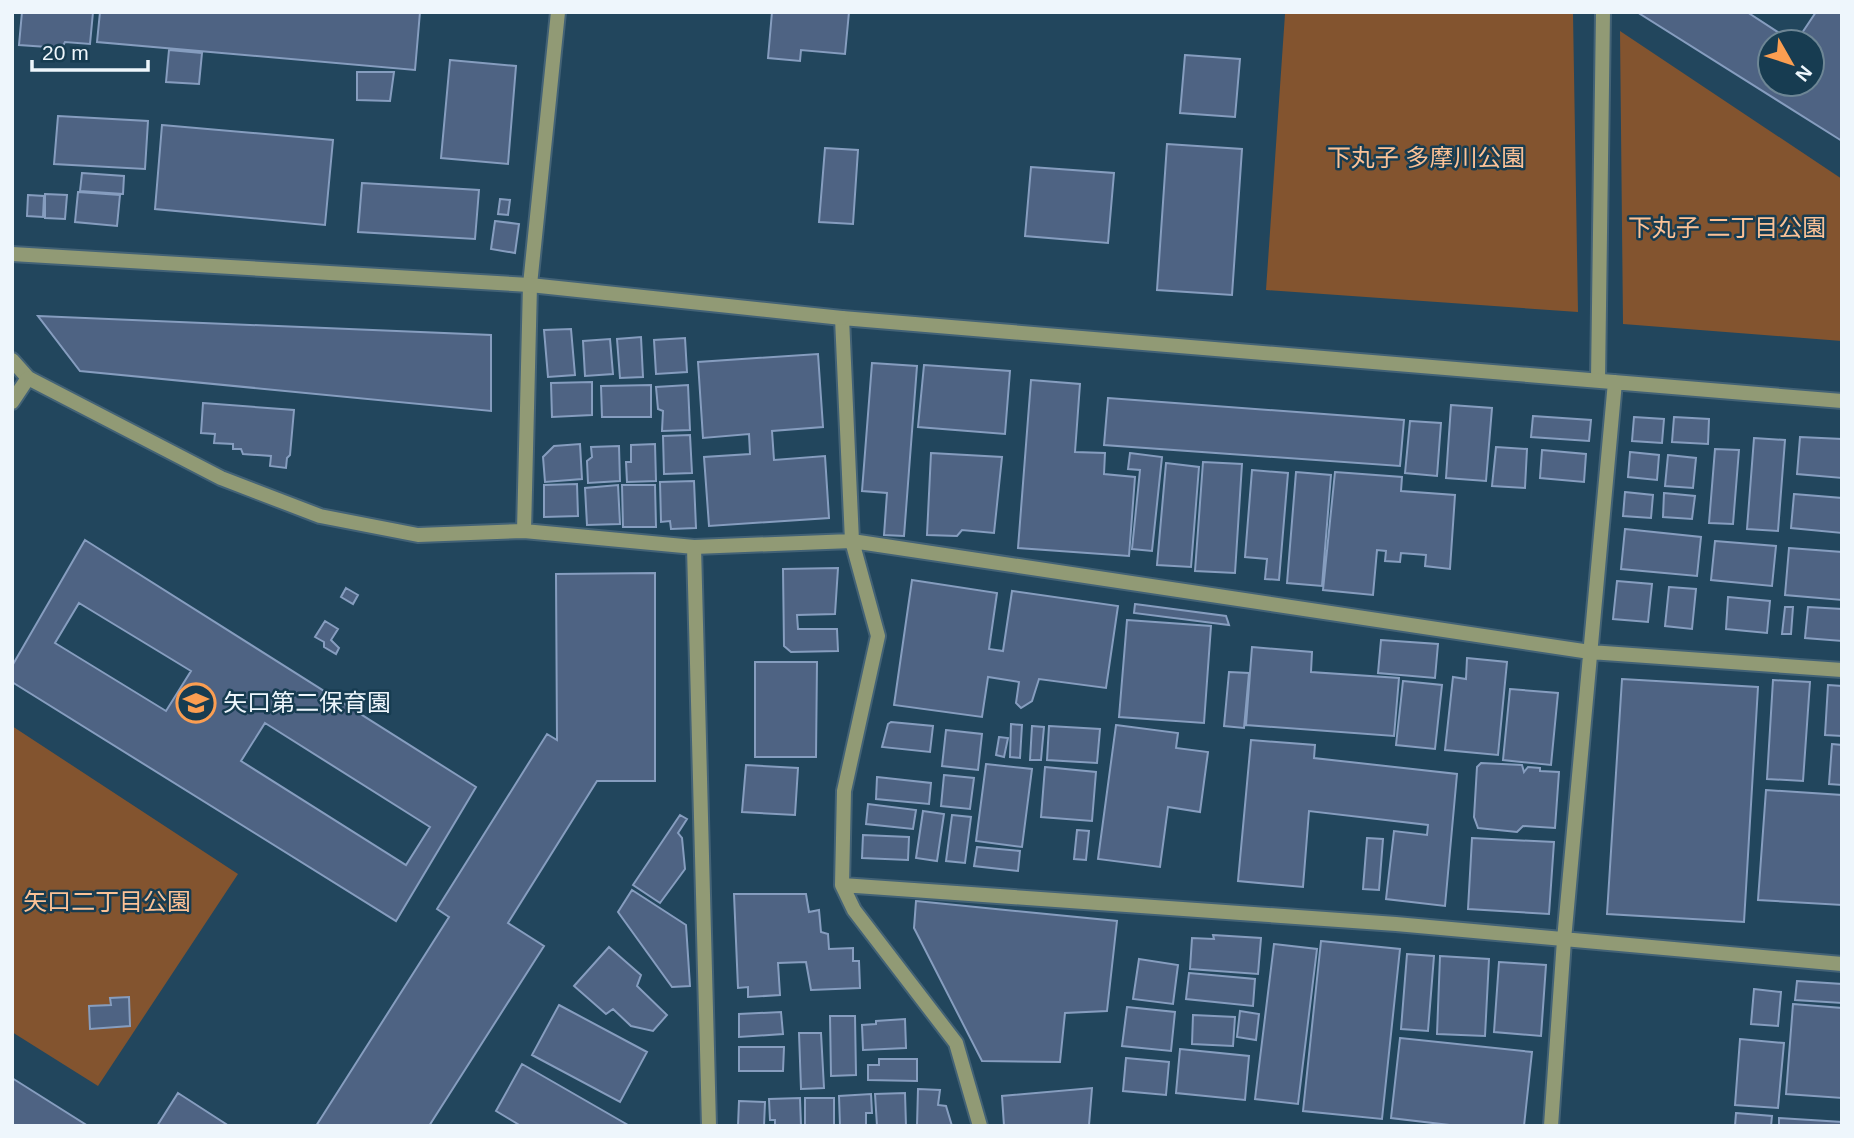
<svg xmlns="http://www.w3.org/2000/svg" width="1854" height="1138" font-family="Arial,'Noto Sans JP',sans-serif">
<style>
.green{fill:#83542f}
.building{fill:#4e6383;stroke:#869dbf;stroke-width:2;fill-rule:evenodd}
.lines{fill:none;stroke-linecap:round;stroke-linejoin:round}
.service-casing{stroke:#436276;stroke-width:18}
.minor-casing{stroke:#436276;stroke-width:18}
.tertiary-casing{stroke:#436276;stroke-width:18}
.service{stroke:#919a75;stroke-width:14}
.minor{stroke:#919a75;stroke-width:14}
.tertiary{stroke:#919a75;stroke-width:14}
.labels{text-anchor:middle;stroke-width:5;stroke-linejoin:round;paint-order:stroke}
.park-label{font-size:24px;fill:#fcc296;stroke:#173c51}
.poi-label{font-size:24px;fill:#eef6fc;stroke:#173c51;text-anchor:start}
</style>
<rect width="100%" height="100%" fill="#22465d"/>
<!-- green -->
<path class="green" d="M 1285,14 L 1573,14 L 1578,312 L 1266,290 Z
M 1620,31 L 1842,179 L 1842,341 L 1623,324 Z
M 12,726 L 238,874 L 98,1086 L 12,1032 Z"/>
<!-- building -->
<path class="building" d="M 22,12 L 93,12 L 90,44 L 65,42 L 62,48 L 19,45 Z
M 100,12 L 420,12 L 415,70 L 97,42 Z
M 772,12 L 849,12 L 845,54 L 801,50 L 800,61 L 768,58 Z
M 1637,12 L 1747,12 L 1793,42 L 1770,42 L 1770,84 L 1812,84 L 1812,42 L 1796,42 L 1816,12 L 1842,12 L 1842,141 Z
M 169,50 L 202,53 L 199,84 L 166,82 Z
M 1185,55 L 1240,59 L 1235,117 L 1180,113 Z
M 450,60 L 516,66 L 508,164 L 441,158 Z
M 357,72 L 394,72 L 390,101 L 357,100 Z
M 58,116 L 148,121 L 145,169 L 54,164 Z
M 162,125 L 333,140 L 325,225 L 155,209 Z
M 1167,144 L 1242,149 L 1232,295 L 1157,290 Z
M 825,148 L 858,150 L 853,224 L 819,222 Z
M 1031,167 L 1114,173 L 1108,243 L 1025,236 Z
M 82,173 L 124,176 L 123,194 L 80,191 Z
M 362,183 L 479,190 L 475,239 L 358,232 Z
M 78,192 L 120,195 L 117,226 L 75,222 Z
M 45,194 L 67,195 L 65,219 L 45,218 Z
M 28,195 L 44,196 L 43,217 L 27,216 Z
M 500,199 L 510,200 L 508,215 L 498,214 Z
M 495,221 L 519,224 L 515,253 L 491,249 Z
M 38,316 L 491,335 L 491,411 L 80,371 Z
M 571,329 L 575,375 L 548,377 L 544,330 Z
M 641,337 L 643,377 L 620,378 L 617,339 Z
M 685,338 L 687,372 L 656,374 L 654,340 Z
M 610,339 L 613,374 L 585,376 L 583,341 Z
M 818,354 L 823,427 L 772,431 L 774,460 L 825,456 L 829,518 L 709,526 L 704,457 L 750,454 L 749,434 L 703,438 L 698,362 Z
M 872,363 L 917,366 L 904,536 L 884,535 L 887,493 L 862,491 Z
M 924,365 L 1010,371 L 1005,434 L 918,427 Z
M 1031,380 L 1080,384 L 1075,452 L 1105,453 L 1104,474 L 1135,477 L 1129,556 L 1018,548 Z
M 592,382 L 592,415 L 552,417 L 551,383 Z
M 651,385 L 651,417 L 602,417 L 601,386 Z
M 688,385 L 690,430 L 662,431 L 663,411 L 658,409 L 656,387 Z
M 1108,398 L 1404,420 L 1400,466 L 1104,445 Z
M 203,403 L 294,410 L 290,455 L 287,458 L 286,468 L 270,466 L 271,456 L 243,454 L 241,449 L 233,449 L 233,444 L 214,443 L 215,434 L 201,433 Z
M 1451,405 L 1492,408 L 1486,481 L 1446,478 Z
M 1533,416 L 1591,420 L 1589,441 L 1531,437 Z
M 1634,417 L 1664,419 L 1662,443 L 1632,441 Z
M 1674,417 L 1709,419 L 1708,444 L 1672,442 Z
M 1410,421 L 1441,423 L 1437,476 L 1405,473 Z
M 690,435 L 692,473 L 664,474 L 663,436 Z
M 1800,437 L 1842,439 L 1842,478 L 1797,474 Z
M 1754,438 L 1785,440 L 1778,531 L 1747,529 Z
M 580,444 L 582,479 L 545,482 L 543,457 L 554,446 Z
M 655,444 L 656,481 L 627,482 L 626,462 L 631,462 L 631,445 Z
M 619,446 L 620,481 L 588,483 L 587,461 L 592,457 L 591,447 Z
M 1496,447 L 1527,449 L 1525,488 L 1492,486 Z
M 1715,449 L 1739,450 L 1733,524 L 1709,523 Z
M 1542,450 L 1586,454 L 1584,482 L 1540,478 Z
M 1630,452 L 1659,455 L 1657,480 L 1628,477 Z
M 931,453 L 1002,457 L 994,533 L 962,530 L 957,536 L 927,535 Z
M 1130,453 L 1162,457 L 1152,551 L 1132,549 L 1140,470 L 1128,469 Z
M 1668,455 L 1696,458 L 1693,488 L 1665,486 Z
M 1203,462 L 1242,464 L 1235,573 L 1195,571 Z
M 1166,463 L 1199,467 L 1191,567 L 1157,565 Z
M 1252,470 L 1288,473 L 1279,580 L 1265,579 L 1267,559 L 1245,557 Z
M 1296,472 L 1331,475 L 1322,586 L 1287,583 Z
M 1335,472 L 1402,477 L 1401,491 L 1455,495 L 1450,569 L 1425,566 L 1426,555 L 1401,553 L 1400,562 L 1385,561 L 1386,551 L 1377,550 L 1373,595 L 1323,590 Z
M 694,481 L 696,528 L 671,529 L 670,521 L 661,522 L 660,482 Z
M 577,484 L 578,516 L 544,517 L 544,485 Z
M 618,485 L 620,524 L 587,525 L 585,488 Z
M 622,485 L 655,485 L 656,527 L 623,527 Z
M 1625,492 L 1653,495 L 1651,518 L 1623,516 Z
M 1664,493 L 1695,496 L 1692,519 L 1663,517 Z
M 1794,494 L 1842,498 L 1842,533 L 1791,528 Z
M 1625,529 L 1701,537 L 1697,576 L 1621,569 Z
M 85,540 L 476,787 L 396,921 L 12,682 L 12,666 ZM 79,603 L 191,671 L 166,711 L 55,643 ZM 265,723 L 430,827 L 406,865 L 241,761 Z
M 1715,541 L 1776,546 L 1772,586 L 1711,580 Z
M 1789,548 L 1842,552 L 1842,600 L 1785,595 Z
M 838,568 L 835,614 L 797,615 L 798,629 L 837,629 L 838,651 L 791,652 L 784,646 L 783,569 Z
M 655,573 L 655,781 L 597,781 L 508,923 L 544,946 L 429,1126 L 316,1126 L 449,917 L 437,909 L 547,734 L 557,740 L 556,574 Z
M 912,580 L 997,593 L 989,649 L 1003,651 L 1012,591 L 1118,606 L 1106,688 L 1039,679 L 1032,701 L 1021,708 L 1016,703 L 1019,682 L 988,677 L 982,717 L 894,705 Z
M 1617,581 L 1652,584 L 1648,622 L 1613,619 Z
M 1669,587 L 1696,589 L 1692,629 L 1665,626 Z
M 346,588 L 358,595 L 353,604 L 341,597 Z
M 1728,597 L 1770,601 L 1767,633 L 1726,629 Z
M 1135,604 L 1226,616 L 1229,625 L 1134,613 Z
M 1785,607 L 1793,607 L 1791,634 L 1782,634 Z
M 1808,607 L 1842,609 L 1842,641 L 1805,638 Z
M 1127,620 L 1211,626 L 1204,723 L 1119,717 Z
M 325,621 L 338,629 L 331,640 L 339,648 L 336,654 L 324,647 L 324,642 L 315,637 Z
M 1381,640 L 1438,644 L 1435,678 L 1378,673 Z
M 1252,647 L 1312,652 L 1311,672 L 1399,678 L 1394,736 L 1246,725 Z
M 1467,658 L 1507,662 L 1498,755 L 1445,750 L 1453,677 L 1466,679 Z
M 755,662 L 817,662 L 816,757 L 755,757 Z
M 1229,672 L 1249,673 L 1244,728 L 1224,726 Z
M 1622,679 L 1758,687 L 1744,922 L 1607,914 Z
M 1773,680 L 1810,682 L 1803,781 L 1767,779 Z
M 1403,681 L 1442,685 L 1435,749 L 1396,745 Z
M 1828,685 L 1842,686 L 1842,736 L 1825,735 Z
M 1510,689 L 1558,693 L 1551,765 L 1503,760 Z
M 891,722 L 933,726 L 930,752 L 882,747 L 888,724 Z
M 1011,724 L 1022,725 L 1020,758 L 1010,757 Z
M 1116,725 L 1178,733 L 1176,748 L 1208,752 L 1200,812 L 1168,807 L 1160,867 L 1098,859 Z
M 1032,726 L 1044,727 L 1041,760 L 1030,760 Z
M 1049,726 L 1100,729 L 1097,763 L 1047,760 Z
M 946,730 L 982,734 L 978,770 L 942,766 Z
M 999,737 L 1008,738 L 1004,757 L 996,755 Z
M 1251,740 L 1315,745 L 1314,758 L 1457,774 L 1445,906 L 1386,899 L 1394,831 L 1427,835 L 1428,825 L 1309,811 L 1303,887 L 1238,881 Z
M 1832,744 L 1842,745 L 1842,785 L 1829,784 Z
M 1481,763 L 1522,765 L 1524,772 L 1528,767 L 1540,768 L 1540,771 L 1559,772 L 1555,828 L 1523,826 L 1517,832 L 1478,828 L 1474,817 L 1477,767 Z
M 986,764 L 1032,769 L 1022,847 L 976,841 Z
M 746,765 L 798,768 L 795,815 L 742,812 Z
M 1045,767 L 1096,772 L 1092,821 L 1041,817 Z
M 944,775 L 974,778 L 970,809 L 941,806 Z
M 877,777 L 931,783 L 929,804 L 876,799 Z
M 1766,790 L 1842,795 L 1842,905 L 1758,900 Z
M 868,804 L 916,810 L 913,829 L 866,824 Z
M 923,811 L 944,814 L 937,861 L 916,858 Z
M 680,815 L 687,819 L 678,833 L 682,838 L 685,869 L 660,903 L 633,885 Z
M 952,815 L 971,817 L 965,863 L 946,861 Z
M 1077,830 L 1089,831 L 1086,860 L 1074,859 Z
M 863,835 L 909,837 L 908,860 L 862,858 Z
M 1367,838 L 1383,839 L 1379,890 L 1363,889 Z
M 1472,838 L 1554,842 L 1549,914 L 1468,909 Z
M 977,847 L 1020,851 L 1018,871 L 974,866 Z
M 632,890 L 686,925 L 690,986 L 672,987 L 618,912 Z
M 734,894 L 806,894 L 809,912 L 819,910 L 821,932 L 828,934 L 829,949 L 853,948 L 853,961 L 859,961 L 860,988 L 811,990 L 806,962 L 778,963 L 780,995 L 748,997 L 748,987 L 738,988 Z
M 916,901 L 1117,921 L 1107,1011 L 1065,1013 L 1060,1062 L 982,1061 L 914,928 Z
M 1213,935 L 1261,938 L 1258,974 L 1190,969 L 1192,938 L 1214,939 Z
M 1321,941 L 1400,949 L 1382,1119 L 1303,1111 Z
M 1274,944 L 1317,949 L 1298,1104 L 1255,1099 Z
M 609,947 L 641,975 L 637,986 L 667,1015 L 653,1031 L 631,1026 L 613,1009 L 606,1014 L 574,986 Z
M 1407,954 L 1434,956 L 1428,1031 L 1401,1029 Z
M 1440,956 L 1489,959 L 1485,1036 L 1437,1034 Z
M 1139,959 L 1178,965 L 1173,1004 L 1133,999 Z
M 1499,962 L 1546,965 L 1541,1036 L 1494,1032 Z
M 1189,973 L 1255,979 L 1253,1006 L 1186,999 Z
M 1797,981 L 1842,984 L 1842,1003 L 1795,1000 Z
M 1754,989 L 1781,992 L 1778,1026 L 1751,1024 Z
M 129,997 L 130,1026 L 90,1029 L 89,1006 L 111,1005 L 110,998 Z
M 1793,1004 L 1842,1008 L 1842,1098 L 1786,1094 Z
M 559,1005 L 647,1052 L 620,1102 L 532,1055 Z
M 1127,1007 L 1175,1012 L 1171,1051 L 1122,1046 Z
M 1240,1011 L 1259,1014 L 1256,1040 L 1237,1037 Z
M 781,1012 L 783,1034 L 739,1037 L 739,1014 Z
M 1193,1015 L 1235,1017 L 1233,1046 L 1192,1044 Z
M 830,1016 L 855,1016 L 856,1075 L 831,1076 Z
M 905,1019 L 906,1048 L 863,1050 L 862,1025 L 876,1024 L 876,1021 Z
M 799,1033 L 821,1033 L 824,1088 L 801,1089 Z
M 1400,1038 L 1532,1052 L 1524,1126 L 1458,1126 L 1391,1118 Z
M 1740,1039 L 1784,1043 L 1778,1108 L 1735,1105 Z
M 739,1047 L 784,1047 L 783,1071 L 739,1071 Z
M 1180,1049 L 1249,1056 L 1245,1100 L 1176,1093 Z
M 1126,1058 L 1169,1062 L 1166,1095 L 1123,1091 Z
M 879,1059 L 917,1059 L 917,1081 L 868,1080 L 868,1065 L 879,1065 Z
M 522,1064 L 628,1125 L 628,1126 L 521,1126 L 496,1111 Z
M 12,1078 L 88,1126 L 12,1126 Z
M 1092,1088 L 1089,1125 L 1004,1126 L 1002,1096 Z
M 918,1089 L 940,1090 L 938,1105 L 946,1106 L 952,1126 L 917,1126 Z
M 178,1093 L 229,1126 L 157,1126 Z
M 905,1093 L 906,1126 L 877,1126 L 875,1094 Z
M 871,1094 L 872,1113 L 866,1113 L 866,1126 L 840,1126 L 839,1096 Z
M 800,1098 L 801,1126 L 775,1126 L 775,1120 L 770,1120 L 769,1099 Z
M 805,1098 L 834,1098 L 834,1126 L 805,1126 Z
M 739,1101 L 765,1102 L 764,1126 L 738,1126 Z
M 1736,1113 L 1772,1116 L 1771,1126 L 1735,1126 Z
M 1779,1118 L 1842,1122 L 1842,1126 L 1779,1126 Z"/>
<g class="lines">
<!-- service casing -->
<g class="service-casing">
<path id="service" d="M 1598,380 L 1603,12"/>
</g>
<!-- minor casing -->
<g class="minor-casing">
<path id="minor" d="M 12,360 L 28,378 L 221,478 L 320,516 L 418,535 L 524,531 L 694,547 L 852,541 L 1590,652 L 1842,670
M 524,531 L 530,285 L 558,12
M 694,547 L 709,1126
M 842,885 L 1396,924 L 1842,964
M 980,1126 L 956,1043 L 854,910 L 842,885 L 844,791 L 878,636 L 852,541 L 842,318 L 1842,401
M 1551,1126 L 1564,940 L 1615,382"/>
</g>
<!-- tertiary casing -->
<g class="tertiary-casing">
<path id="tertiary" d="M 12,254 L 530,285 L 842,318
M 12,402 L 28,378"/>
</g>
<!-- service -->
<use href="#service" class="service"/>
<!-- minor -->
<use href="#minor" class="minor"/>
<!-- tertiary -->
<use href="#tertiary" class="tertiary"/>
</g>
<!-- icons -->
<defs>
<g id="school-ring" transform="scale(2.0125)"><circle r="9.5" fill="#173c51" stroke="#fb9e51" stroke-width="1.5"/><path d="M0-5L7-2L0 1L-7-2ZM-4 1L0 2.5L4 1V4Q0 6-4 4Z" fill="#fb9e51"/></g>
</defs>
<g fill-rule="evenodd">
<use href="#school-ring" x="196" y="703"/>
</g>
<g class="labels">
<!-- park labels -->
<g class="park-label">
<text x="1426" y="166">下丸子 多摩川公園</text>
<text x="1727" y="236">下丸子 二丁目公園</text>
<text x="107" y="910">矢口二丁目公園</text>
</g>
<!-- poi labels -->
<g class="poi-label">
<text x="223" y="711">矢口第二保育園</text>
</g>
</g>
<!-- border -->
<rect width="1854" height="1138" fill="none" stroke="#eef6fc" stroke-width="28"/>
<!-- north arrow -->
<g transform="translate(1791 63) rotate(129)"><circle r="33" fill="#173c51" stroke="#6d8695" stroke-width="2"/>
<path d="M0-5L12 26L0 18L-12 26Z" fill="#fb9e51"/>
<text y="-10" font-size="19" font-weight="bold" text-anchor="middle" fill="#eef6fc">N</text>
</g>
<!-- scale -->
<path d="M32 60v10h116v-10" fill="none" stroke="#eef6fc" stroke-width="3.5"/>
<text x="42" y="60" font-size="21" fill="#eef6fc" stroke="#173c51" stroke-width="5" paint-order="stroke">20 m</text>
</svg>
